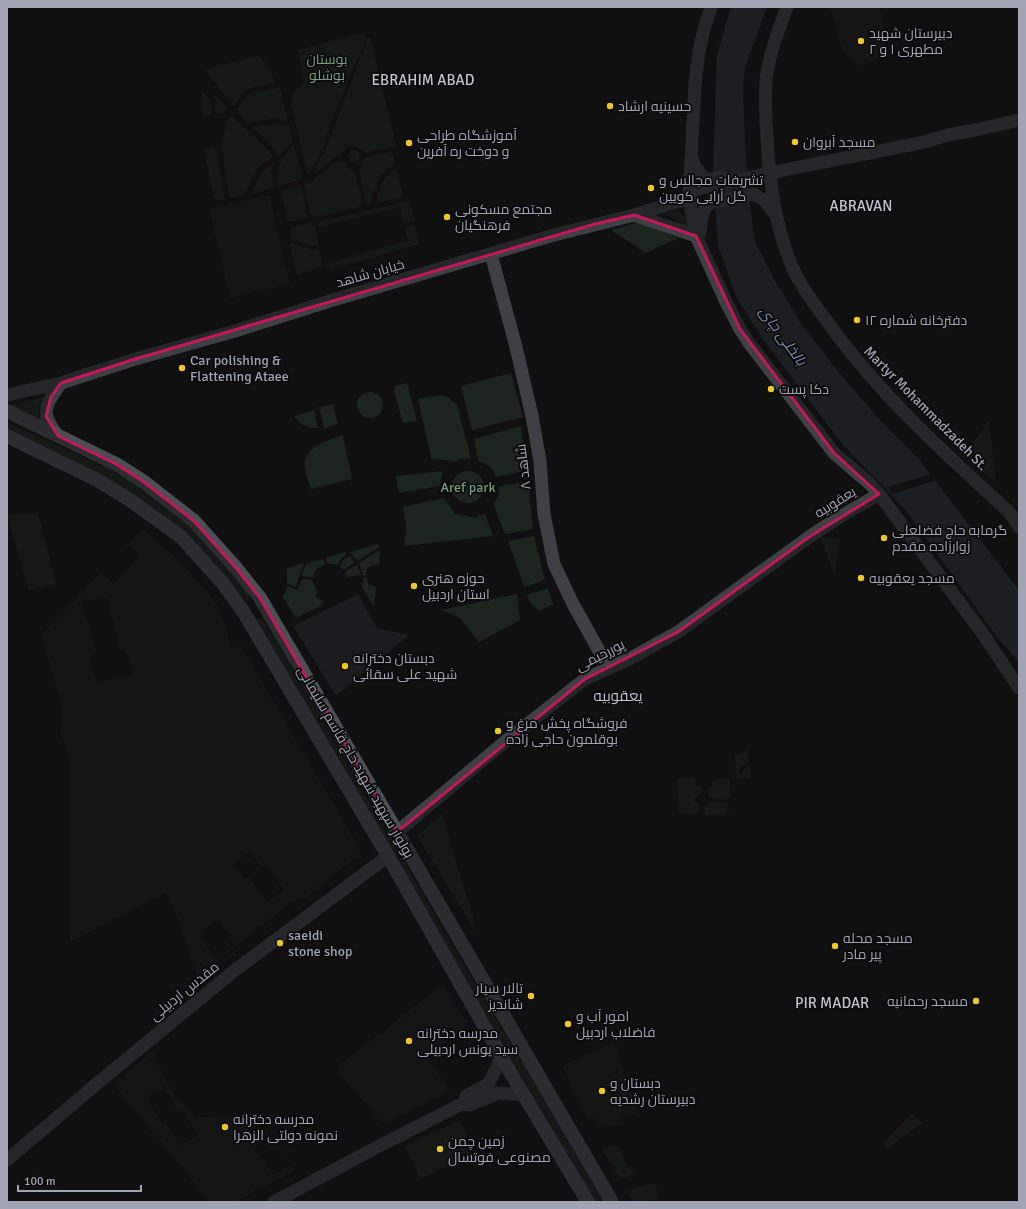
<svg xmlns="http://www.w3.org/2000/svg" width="1026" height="1209" font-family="Signika,Cairo,sans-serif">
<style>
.built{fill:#1c1c1e;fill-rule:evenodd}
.green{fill:#1c241e}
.water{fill:#2a3139}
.pier{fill:#101011}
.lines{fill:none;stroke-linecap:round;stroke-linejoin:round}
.secondary{stroke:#3f4046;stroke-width:13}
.primary{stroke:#4d4e55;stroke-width:14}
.marked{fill:none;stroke:#c2185b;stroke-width:3;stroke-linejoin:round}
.poi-dot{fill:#eec62b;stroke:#0b0b0c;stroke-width:1.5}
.labels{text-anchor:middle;stroke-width:3.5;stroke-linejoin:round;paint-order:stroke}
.poi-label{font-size:14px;fill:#a1a4b2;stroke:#0b0b0c;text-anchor:start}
.park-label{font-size:14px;fill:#789d7f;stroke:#0b0b0c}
.street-label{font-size:14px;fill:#a1a4b2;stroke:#0b0b0c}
.neighbourhood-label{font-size:15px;fill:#c2c4ce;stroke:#0b0b0c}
.water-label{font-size:15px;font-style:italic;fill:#788dad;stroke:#0b0b0c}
</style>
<rect width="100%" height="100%" fill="#101011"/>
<!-- built -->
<path class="built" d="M 830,7 L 879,7 L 885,29 L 879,32 L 885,56 L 860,66 L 842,50 Z
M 269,195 L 290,284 L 230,298 L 209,208 Z
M 143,529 L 180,561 L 198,581 L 220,609 L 231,648 L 241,646 L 360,849 L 359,855 L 305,898 L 303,895 L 274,916 L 197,976 L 178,918 L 166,893 L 70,942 L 69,755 L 60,732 L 63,710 L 41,635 ZM 127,544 L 140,556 L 114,584 L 101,573 ZM 107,597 L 120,650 L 126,648 L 133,675 L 97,682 L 89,656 L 97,654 L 82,602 ZM 250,851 L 261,866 L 265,864 L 284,890 L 268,903 L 248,877 L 244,879 L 233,863 ZM 218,919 L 232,936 L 230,939 L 234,944 L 217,959 L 199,937 L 205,933 L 203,930 Z
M 358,594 L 377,628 L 409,635 L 336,696 L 293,626 Z
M 441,986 L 444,986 L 468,1025 L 427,1057 L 450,1091 L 388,1122 L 382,1122 L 338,1072 L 338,1066 Z
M 612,1043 L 616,1044 L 637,1114 L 623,1115 L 624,1124 L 597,1128 L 593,1118 L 588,1120 L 563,1068 L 564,1065 Z
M 153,1051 L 166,1081 L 180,1101 L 196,1117 L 261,1115 L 264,1114 L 294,1171 L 266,1186 L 261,1185 L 255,1188 L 254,1192 L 236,1202 L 210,1202 L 115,1086 L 115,1083 L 119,1079 L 122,1080 L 126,1076 L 125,1073 ZM 164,1088 L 179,1112 L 182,1110 L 198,1135 L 181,1146 L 165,1121 L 162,1123 L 147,1099 L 152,1095 L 151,1092 L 155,1090 L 158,1092 ZM 267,1121 L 290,1165 L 280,1173 L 278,1171 L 273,1175 L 264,1159 L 261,1160 L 254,1147 L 257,1146 L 249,1131 Z"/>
<!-- green -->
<path class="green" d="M 366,32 L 366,37 L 360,53 L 330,124 L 323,148 L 308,176 L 291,103 L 292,95 L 304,83 L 298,50 Z
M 370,37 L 396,145 L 395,147 L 365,152 C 359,146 353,145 345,148 L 341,155 L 336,156 L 314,174 L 318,162 L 325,151 L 368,38 Z
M 258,56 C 268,63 271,72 275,83 L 253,87 L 244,91 L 234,106 L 209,75 L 207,71 L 208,68 Z
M 280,88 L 288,121 L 274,118 L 247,123 L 237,110 L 245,98 L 250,93 Z
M 201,91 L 210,99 L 212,113 L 210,115 L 203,116 Z
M 213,94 L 221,101 L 228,109 L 217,115 Z
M 232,116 L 244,128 L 263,144 L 273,156 L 257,169 L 245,194 L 232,198 L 229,196 L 221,141 L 225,131 L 226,122 L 230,117 Z
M 277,124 L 289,126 L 293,141 L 278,156 L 269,142 L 251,127 L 259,125 Z
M 294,145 L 303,179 L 278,186 C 275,165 280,161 294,145 Z
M 214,147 L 217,150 L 224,199 L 217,200 L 214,197 L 204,150 Z
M348 156a6 6 0 1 1 12 0a6 6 0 1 1-12 0Z
M 392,152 L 395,162 L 382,174 L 379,178 L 370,204 L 367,205 C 364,190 353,168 367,157 Z
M 345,162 L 347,163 C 347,169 349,169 354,170 L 363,206 L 316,217 L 310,214 L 304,184 L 309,183 L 334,163 Z
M 273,163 L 272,169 L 274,187 L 251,194 L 262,172 Z
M 396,167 L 403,197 L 376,203 L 382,182 Z
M 301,184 L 308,218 L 292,221 L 287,220 L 281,190 Z
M 409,201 L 415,220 L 404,223 L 400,207 L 318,227 L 317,222 Z
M 674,211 C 685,213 687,220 690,229 L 665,214 Z
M 639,222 L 678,238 L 646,253 L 611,230 Z
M 311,223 L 315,225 L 319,247 L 305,244 L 292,240 L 290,231 L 293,227 Z
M 415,225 L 419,244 L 329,270 L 327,265 L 352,256 L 408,241 L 405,227 Z
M 289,242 L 304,248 L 319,250 L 323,266 L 297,275 Z
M 511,373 L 523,417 L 472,430 L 461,386 Z
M 407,383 L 417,421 L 403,423 L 394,391 L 395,386 Z
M357 405a13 13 0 1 1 26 0a13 13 0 1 1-26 0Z
M 441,395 L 448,397 L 457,405 L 471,458 L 460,459 L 455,462 L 431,458 L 418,399 Z
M 44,397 C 37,407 36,408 41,419 L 11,405 Z
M 333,404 L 338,424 L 324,428 L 319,407 Z
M 314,410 L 318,428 C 307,428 300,425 294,416 Z
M 989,420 L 996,482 L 962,456 L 980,434 Z
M 7,422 L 87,459 L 111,470 L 139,487 L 177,514 L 199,535 L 250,595 L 249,598 L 246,601 L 206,555 L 180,528 L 149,505 L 120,485 L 7,430 Z
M 521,426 L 526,471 L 496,477 C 493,467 487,464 478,461 L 474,439 Z
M 343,435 L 352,479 L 311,489 C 309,482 305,475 305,467 C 302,447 329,440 343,435 Z
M452 487a16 16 0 1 1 32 0a16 16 0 1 1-32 0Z
M 443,471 L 440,486 L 399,493 L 396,476 Z
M 528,481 L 533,529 L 505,534 L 493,503 C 498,499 500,493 498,487 Z
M 444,498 L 455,514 L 475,518 L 485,514 L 493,536 L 404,546 C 407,532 406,521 403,507 Z
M 38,513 L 56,584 L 29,591 L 7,515 Z
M 534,536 L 545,580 L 524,587 L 508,541 Z
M 821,537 L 840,539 L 834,576 Z
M 377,544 L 380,547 L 357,561 L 350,552 Z
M 380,550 L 379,565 C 372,564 365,567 366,575 L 363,576 L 359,563 Z
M 345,552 L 346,554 L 340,560 L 338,565 L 327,563 L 325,558 Z
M 349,556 L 355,562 L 344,570 L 340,567 L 342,561 Z
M 323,559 L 325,564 L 316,569 L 313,577 L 301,576 L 306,564 Z
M 304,563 L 296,587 L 287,583 L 287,568 Z
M 356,565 L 357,565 L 361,575 L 346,577 L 345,572 Z
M 364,578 L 366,578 L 369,585 L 376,587 L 374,607 L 362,587 Z
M 302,579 L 313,580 L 313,583 L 317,591 L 315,596 L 323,601 L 321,606 L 296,618 L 282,596 L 285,594 L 287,586 L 297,590 Z
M 548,588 L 553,604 L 540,611 C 533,607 530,603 527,595 Z
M 517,594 L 520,620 L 479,642 L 459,617 L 441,610 Z
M 258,617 L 264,620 L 375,812 L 396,845 L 399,854 L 397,857 L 394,857 L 257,623 L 256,619 Z
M 748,750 L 749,760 L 740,767 L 739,772 L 741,774 L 749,765 L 751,778 L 745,779 L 736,778 L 735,756 Z
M 695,777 L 695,785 L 702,787 L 701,793 L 693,800 L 700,805 L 699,814 L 679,813 L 677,779 Z
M 729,778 L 731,798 L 727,800 L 709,798 L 707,787 L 712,786 L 711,781 Z
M 710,801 L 728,803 L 729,810 L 724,815 L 705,815 L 704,807 Z
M 442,814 L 478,935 L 417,836 Z
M 401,858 L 404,861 L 443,930 L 565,1134 L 603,1202 L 595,1202 L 398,863 L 398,859 Z
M 912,1113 L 922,1123 L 887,1149 L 883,1143 Z
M 459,1120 L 475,1152 L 420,1179 L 405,1146 Z
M 617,1145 L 634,1176 L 620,1178 L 602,1149 Z
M 655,1183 L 659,1198 L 652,1202 L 651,1199 L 645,1202 L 632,1202 L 625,1190 Z"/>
<!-- water -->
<path class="water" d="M 731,7 L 767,7 L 746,65 L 743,82 L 745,145 L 750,207 L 755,241 L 774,279 L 802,325 L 841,375 L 881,421 L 920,461 L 1019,590 L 1019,662 L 1000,641 L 904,508 L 843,445 L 762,338 L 736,296 L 718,246 L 713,174 L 717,55 Z"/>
<!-- pier -->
<path class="pier" d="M 932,474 L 937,480 L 892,494 L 888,487 Z"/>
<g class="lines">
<!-- secondary -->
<path class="secondary" d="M 711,7 L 704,29 L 699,51 L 695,84 L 689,198 L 696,236 L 726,302 L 740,329 L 749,343 L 834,453 L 870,484 L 879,494 L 983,634 L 1019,688
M 787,7 C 778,31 769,55 766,80 C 764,103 767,132 768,155 C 772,197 778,238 796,275 C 806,294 820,312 832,328 C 883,398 947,455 1010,513 L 1019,527
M 692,157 L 695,167 L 706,180 L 721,177
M 634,215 L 696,236
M 700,233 C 701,222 701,210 710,203 L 753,194 L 764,200 L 775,214
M 491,254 L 516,347 L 532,416 L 540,461 L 544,514 L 554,564 L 572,602 L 608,667
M 7,395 L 61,383 L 132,360 L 235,331 L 333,300 L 554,235 L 634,215 L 689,198 L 697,189 L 784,170 L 920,143 L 948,135 L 975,130 L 1019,120
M 58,436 C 54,430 49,424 47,417 C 43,405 55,392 61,383
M 397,832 L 507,740 L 585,679 L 631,658 L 678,632 L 809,537 L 838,518 L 879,494
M 464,1103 L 466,1096 L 488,1084 L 498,1065 L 501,1056
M 7,1160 L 100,1081 L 234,971 L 388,856
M 274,1202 L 381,1145 L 464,1103 L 470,1105 L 497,1093 L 524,1095"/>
<!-- primary -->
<path class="primary" d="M 7,411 L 116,464 L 144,482 L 194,521 L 236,568 L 260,598 L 397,832 L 612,1202
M 7,436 L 97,480 L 130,500 L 181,537 L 221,581 L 243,611 L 388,856 L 513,1077 L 588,1202"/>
</g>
<!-- marked area -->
<path d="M0 0H1026V1209H0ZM 634,215 L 696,236 L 740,329 L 834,453 L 879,494 L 809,537 L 678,632 L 585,679 L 397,832 L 260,598 L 236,568 L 194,521 L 144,482 L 116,464 L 58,436 L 46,416 L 51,397 L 61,383 L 132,360 L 595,224 Z" fill="#101011" fill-opacity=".55" fill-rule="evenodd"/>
<path class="marked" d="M 634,215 L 696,236 L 740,329 L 834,453 L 879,494 L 809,537 L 678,632 L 585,679 L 397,832 L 260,598 L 236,568 L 194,521 L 144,482 L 116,464 L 58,436 L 46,416 L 51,397 L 61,383 L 132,360 L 595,224 Z"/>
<!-- markers -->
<g class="poi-dot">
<circle cx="861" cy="41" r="4"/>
<circle cx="610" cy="106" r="4"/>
<circle cx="795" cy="142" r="4"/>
<circle cx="409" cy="143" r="4"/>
<circle cx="651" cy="188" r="4"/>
<circle cx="447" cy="217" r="4"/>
<circle cx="857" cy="320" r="4"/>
<circle cx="182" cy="368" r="4"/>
<circle cx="771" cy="389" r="4"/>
<circle cx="884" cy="538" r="4"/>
<circle cx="861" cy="578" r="4"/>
<circle cx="414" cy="586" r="4"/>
<circle cx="345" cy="666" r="4"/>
<circle cx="498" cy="731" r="4"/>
<circle cx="280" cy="943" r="4"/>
<circle cx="835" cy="946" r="4"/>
<circle cx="531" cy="996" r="4"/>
<circle cx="976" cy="1001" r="4"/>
<circle cx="568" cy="1024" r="4"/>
<circle cx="409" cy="1041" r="4"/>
<circle cx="602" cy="1091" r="4"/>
<circle cx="225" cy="1127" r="4"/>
<circle cx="440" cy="1149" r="4"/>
</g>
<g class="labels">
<!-- poi labels -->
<g class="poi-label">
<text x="869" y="38">دبیرستان شهید<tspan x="869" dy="16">مطهری ۱ و ۲</tspan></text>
<text x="618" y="111">حسینیه ارشاد</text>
<text x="417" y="140">آموزشگاه طراحی<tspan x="417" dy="16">و دوخت ره آفرین</tspan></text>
<text x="803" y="147">مسجد آبروان</text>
<text x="659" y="185">تشریفات مجالس و<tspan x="659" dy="16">گل آرایی کویین</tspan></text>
<text x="455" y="214">مجتمع مسکونی<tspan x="455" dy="16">فرهنگیان</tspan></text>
<text x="865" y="325">دفترخانه شماره ۱۲</text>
<text x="190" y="365">Car polishing &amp;<tspan x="190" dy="16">Flattening Ataee</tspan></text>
<text x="779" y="394">دکا پست</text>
<text x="892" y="535">گرمابه حاج فضلعلی<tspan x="892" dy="16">زوارزاده مقدم</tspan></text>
<text x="422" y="583">حوزه هنری<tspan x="422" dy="16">استان اردبیل</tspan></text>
<text x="869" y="583">مسجد یعقوبیه</text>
<text x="353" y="663">دبستان دخترانه<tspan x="353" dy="16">شهید علی سقائی</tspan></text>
<text x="506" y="728">فروشگاه پخش مرغ و<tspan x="506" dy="16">بوقلمون حاجی زاده</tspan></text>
<text x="288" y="940">saeidi<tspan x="288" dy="16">stone shop</tspan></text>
<text x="843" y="943">مسجد محله<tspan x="843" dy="16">پیر مادر</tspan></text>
<text x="523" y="993" text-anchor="end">تالار سیار<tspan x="523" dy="16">شاندیز</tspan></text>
<text x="968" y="1006" text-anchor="end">مسجد رحمانیه</text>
<text x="576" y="1021">امور آب و<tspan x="576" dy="16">فاضلاب اردبیل</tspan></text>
<text x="417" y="1038">مدرسه دخترانه<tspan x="417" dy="16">سید یونس اردبیلی</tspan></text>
<text x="610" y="1088">دبستان و<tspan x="610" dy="16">دبیرستان رشدیه</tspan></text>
<text x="233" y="1124">مدرسه دخترانه<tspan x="233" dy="16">نمونه دولتی الزهرا</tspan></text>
<text x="448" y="1146">زمین چمن<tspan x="448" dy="16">مصنوعی فوتسال</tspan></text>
</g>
<!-- park labels -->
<g class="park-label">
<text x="327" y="64">بوستان<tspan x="327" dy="16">بوشلو</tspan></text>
<text x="468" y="492">Aref park</text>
</g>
<!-- street labels -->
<g class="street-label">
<text transform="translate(370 273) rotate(-16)" y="5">خیابان شاهد</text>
<text transform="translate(926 408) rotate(45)" y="5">Martyr Mohammadzadeh St.</text>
<text transform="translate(523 467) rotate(-97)" y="5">شاهد ۸</text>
<text transform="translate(835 502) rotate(-32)" y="5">یعقوبیه</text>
<text transform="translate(600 655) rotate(-27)" y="5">پوررحیمی</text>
<text transform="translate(356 762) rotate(60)" y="5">بولوار سپهبد شهید حاج قاسم سلیمانی</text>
<text transform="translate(184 991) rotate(-39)" y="5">مقدس اردبیلی</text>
</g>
<!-- neighbourhood labels -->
<g class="neighbourhood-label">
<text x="423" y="85">EBRAHIM ABAD</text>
<text x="861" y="211">ABRAVAN</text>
<text x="618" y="701">یعقوبیه</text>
<text x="832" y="1008">PIR MADAR</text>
</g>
<!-- water labels -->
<g class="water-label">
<text transform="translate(783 336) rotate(54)" y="5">بالخلی چای</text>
</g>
</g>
<!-- border -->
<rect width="1026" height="1209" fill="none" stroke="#a1a4b2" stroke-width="16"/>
<!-- scale -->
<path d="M18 1185v6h123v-6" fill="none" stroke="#a1a4b2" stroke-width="2"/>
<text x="24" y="1185" font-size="12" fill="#a1a4b2" stroke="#0b0b0c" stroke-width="3" paint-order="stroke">100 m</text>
</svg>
